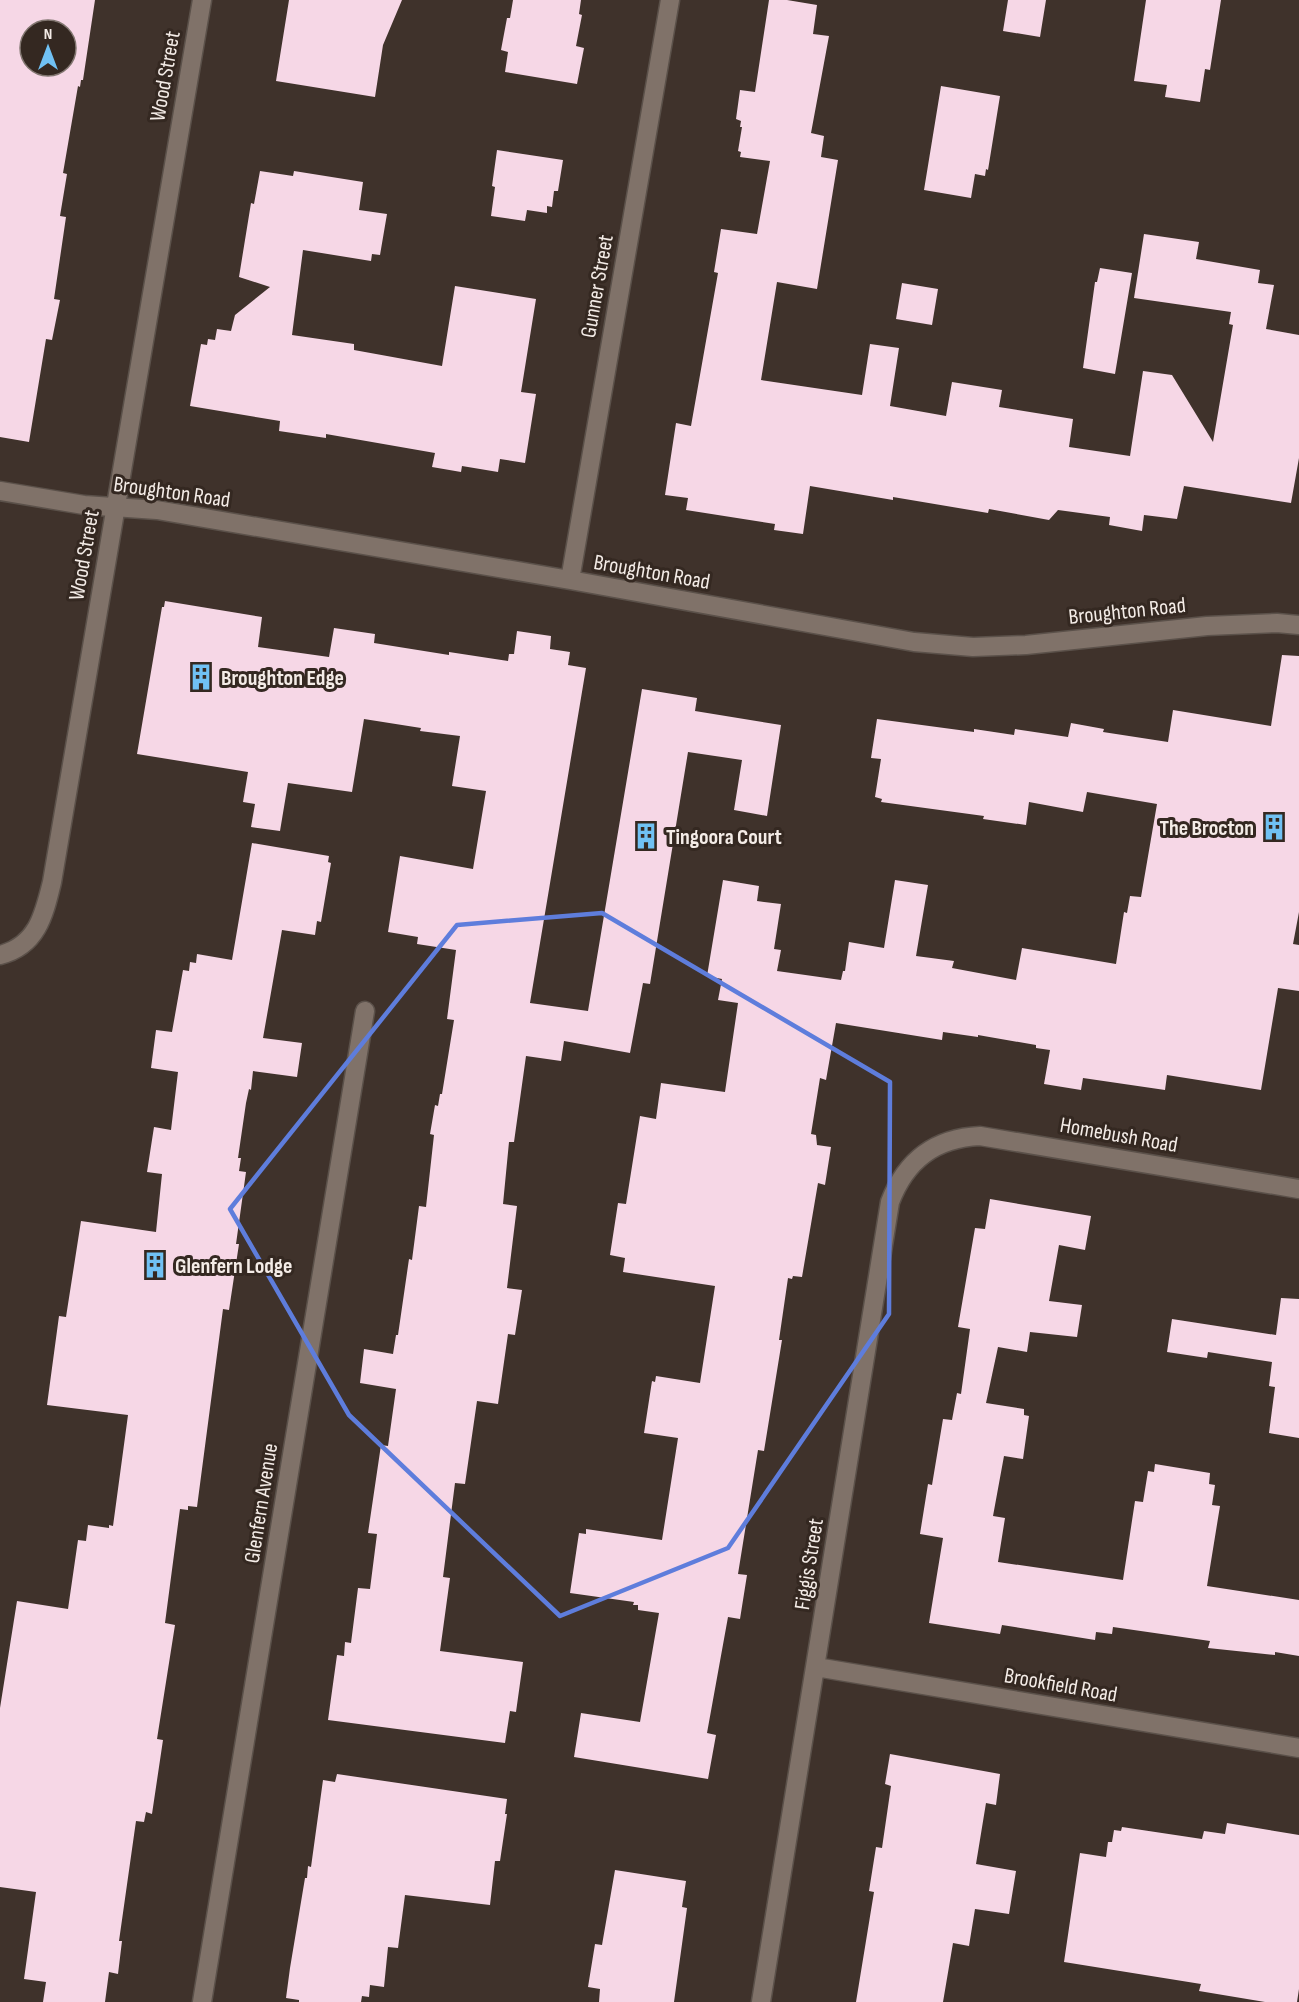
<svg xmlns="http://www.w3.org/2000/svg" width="1299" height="2002" font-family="'Sofia Sans Condensed',sans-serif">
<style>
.building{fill:#f6d7e6;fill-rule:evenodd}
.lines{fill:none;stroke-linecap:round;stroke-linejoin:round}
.street-casing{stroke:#5b514a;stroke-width:21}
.street{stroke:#807269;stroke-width:18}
.marked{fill:none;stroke:#5e7ddc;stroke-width:4.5;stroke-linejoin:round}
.labels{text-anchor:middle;stroke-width:6;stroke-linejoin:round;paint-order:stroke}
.street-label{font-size:22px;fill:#f4ece7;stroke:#342821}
.poi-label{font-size:22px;font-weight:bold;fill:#f4ece7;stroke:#342821;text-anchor:start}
</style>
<rect width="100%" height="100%" fill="#3f322b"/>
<!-- building -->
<path class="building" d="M 0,0 L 95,0 L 83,80 L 81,80 L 80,87 L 78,86 L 63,173 L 67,174 L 60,216 L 66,217 L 54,299 L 60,300 L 52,340 L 46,339 L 29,442 L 0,437 ZM 30,30 L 66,30 L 66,66 L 30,66 Z
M 289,0 L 402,0 L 383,45 L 375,97 L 276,81 Z
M 513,0 L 581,0 L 579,14 L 582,15 L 576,46 L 584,48 L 577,84 L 505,72 L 508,52 L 501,50 L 507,18 L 510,18 Z
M 769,0 L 787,0 L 817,5 L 813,34 L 829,36 L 811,133 L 824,136 L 821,157 L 838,160 L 817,289 L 777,282 L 761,380 L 862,395 L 870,344 L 899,348 L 890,406 L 946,416 L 952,382 L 1002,390 L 999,407 L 1073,419 L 1069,447 L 1130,456 L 1143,371 L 1172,375 L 1213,442 L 1233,325 L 1229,324 L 1231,312 L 1134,298 L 1144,234 L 1199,242 L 1196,259 L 1260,270 L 1258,283 L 1274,285 L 1266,329 L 1299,335 L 1299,458 L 1291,503 L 1184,486 L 1177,519 L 1144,515 L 1142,531 L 1109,525 L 1110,517 L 1058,510 L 1049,520 L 989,509 L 988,513 L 893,497 L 893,500 L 810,486 L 803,534 L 774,530 L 775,524 L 686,510 L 688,498 L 665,495 L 676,423 L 691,426 L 718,273 L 714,272 L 721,229 L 757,234 L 770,161 L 740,157 L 741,152 L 738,151 L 742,127 L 740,127 L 741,121 L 736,119 L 740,90 L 755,92 Z
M 1008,0 L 1046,0 L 1040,37 L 1003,31 Z
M 1146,0 L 1221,0 L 1210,70 L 1205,69 L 1200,102 L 1165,97 L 1167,85 L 1134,81 Z
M 941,86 L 1000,96 L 988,170 L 986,169 L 985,176 L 975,174 L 971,198 L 924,190 Z
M 497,150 L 563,160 L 558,191 L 554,191 L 552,207 L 547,206 L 547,213 L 527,210 L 525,221 L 491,216 L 495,187 L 492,186 Z
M 260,171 L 293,176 L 294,171 L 363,182 L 359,210 L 387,214 L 380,255 L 372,254 L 371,261 L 303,250 L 292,335 L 354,344 L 354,350 L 442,366 L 455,286 L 536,299 L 521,392 L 536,394 L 525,463 L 500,459 L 498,472 L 462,466 L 461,472 L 432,467 L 435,453 L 326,434 L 326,438 L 279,431 L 280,421 L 190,406 L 201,344 L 207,345 L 208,339 L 215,340 L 217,329 L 231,331 L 235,315 L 270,287 L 239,277 L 251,203 L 254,204 Z
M 1100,268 L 1132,273 L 1115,374 L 1083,368 L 1095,282 L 1097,282 Z
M 902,283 L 938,289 L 932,325 L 896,319 Z
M 165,601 L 262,617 L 258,647 L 329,657 L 334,628 L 375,634 L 374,643 L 449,655 L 449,652 L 508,661 L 509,654 L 514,654 L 517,631 L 551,636 L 550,649 L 570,652 L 568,665 L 586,668 L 530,1003 L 588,1011 L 642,689 L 697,698 L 695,711 L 781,725 L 767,816 L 734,810 L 742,760 L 688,752 L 650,984 L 643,983 L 630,1053 L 564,1041 L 561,1061 L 526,1056 L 514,1142 L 509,1142 L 503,1204 L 517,1206 L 507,1288 L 522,1290 L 515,1335 L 508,1334 L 498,1404 L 477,1401 L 465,1484 L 455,1483 L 443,1577 L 450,1578 L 440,1651 L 523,1662 L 516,1712 L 510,1711 L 505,1743 L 328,1720 L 337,1655 L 344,1656 L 345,1642 L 351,1643 L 358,1588 L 370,1589 L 377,1534 L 368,1533 L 381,1445 L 388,1446 L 396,1389 L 360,1383 L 364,1349 L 393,1354 L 396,1335 L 398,1335 L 409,1259 L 412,1260 L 419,1206 L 426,1207 L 434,1135 L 430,1134 L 435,1105 L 438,1106 L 440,1094 L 442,1094 L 454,1020 L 447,1019 L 456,950 L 417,944 L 418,937 L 388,932 L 400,856 L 473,869 L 486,791 L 452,786 L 460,736 L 420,731 L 421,728 L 364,719 L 352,792 L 288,783 L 280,831 L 251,827 L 255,804 L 243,802 L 248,772 L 137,754 L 162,607 L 164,607 Z
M 1282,655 L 1299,656 L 1299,912 L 1293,944 L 1299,945 L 1299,991 L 1278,988 L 1261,1090 L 1167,1075 L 1165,1090 L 1083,1078 L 1081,1090 L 1044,1084 L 1050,1050 L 1036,1048 L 1036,1045 L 978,1035 L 978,1037 L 943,1032 L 942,1040 L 836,1023 L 826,1080 L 820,1078 L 811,1134 L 816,1135 L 817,1145 L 831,1147 L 825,1185 L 818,1183 L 802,1277 L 793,1276 L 792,1279 L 788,1278 L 779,1340 L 782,1340 L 764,1451 L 758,1450 L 738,1574 L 747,1575 L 740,1619 L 728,1617 L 707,1733 L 716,1735 L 708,1779 L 574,1757 L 581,1713 L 640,1722 L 659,1613 L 638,1610 L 638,1605 L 633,1605 L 634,1602 L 570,1593 L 579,1533 L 586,1534 L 586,1529 L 662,1540 L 678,1438 L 644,1433 L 652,1381 L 655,1382 L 656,1376 L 700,1383 L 715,1286 L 623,1272 L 625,1258 L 610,1255 L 618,1203 L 626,1204 L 640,1116 L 656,1119 L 661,1083 L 725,1092 L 738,1003 L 718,1000 L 722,979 L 707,976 L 723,880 L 759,886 L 757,901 L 781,904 L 774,949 L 781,950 L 777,971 L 841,980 L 843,971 L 845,971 L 849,942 L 884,948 L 895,880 L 928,885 L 916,956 L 954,961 L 952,968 L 1016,980 L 1022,948 L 1116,964 L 1124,912 L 1127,913 L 1130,896 L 1141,897 L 1157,804 L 1087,792 L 1083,812 L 1029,802 L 1026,825 L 983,819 L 984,816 L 881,802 L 882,799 L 875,797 L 881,759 L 871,758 L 877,719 L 974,732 L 974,729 L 1014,735 L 1015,729 L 1068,737 L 1071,723 L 1104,729 L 1103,732 L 1168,742 L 1173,710 L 1271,726 Z
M 252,843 L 329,856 L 328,862 L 331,863 L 321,922 L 317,921 L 315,935 L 282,930 L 263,1038 L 302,1043 L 297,1077 L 253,1071 L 251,1090 L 249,1089 L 246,1103 L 238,1158 L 241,1158 L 239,1171 L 246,1172 L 236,1244 L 239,1244 L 229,1310 L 223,1309 L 197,1507 L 188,1506 L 188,1510 L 180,1509 L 165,1623 L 175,1625 L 157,1739 L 163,1740 L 152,1814 L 146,1812 L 144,1822 L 136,1821 L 119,1941 L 122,1941 L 118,1974 L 109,1972 L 105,2002 L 43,2002 L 46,1982 L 24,1979 L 36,1892 L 0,1887 L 0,1708 L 17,1601 L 68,1609 L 78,1540 L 86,1541 L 88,1525 L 109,1528 L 109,1525 L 113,1526 L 128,1415 L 47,1405 L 59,1316 L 66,1317 L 81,1221 L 156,1232 L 162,1174 L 147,1172 L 154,1127 L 171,1130 L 178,1072 L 151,1068 L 156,1030 L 172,1032 L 183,970 L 189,971 L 190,962 L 196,963 L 197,954 L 232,960 Z
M 990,1199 L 1091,1216 L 1085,1250 L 1059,1245 L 1049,1301 L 1082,1305 L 1077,1337 L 1030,1332 L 1027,1352 L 998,1347 L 986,1403 L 1024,1409 L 1024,1415 L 1029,1416 L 1023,1459 L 1004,1456 L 993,1516 L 1005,1518 L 998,1562 L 1123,1580 L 1135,1501 L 1143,1502 L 1148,1471 L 1154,1472 L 1155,1464 L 1210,1473 L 1209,1484 L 1215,1485 L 1212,1505 L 1220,1506 L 1207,1586 L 1299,1600 L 1299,1656 L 1275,1652 L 1275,1655 L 1208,1648 L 1210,1641 L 1113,1627 L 1112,1634 L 1096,1632 L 1095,1640 L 1002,1625 L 1000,1634 L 929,1623 L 943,1538 L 920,1534 L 928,1484 L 932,1485 L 943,1419 L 952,1420 L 957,1393 L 961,1394 L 970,1329 L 958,1327 L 975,1228 L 985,1229 Z
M 1281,1298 L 1299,1299 L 1299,1438 L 1269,1433 L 1275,1387 L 1269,1386 L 1272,1362 L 1208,1352 L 1207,1358 L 1167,1352 L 1172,1319 L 1276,1335 Z
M 890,1754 L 1000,1774 L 996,1805 L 986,1803 L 976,1864 L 1016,1871 L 1009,1914 L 975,1909 L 969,1946 L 953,1943 L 943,2002 L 856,2002 L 874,1892 L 869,1891 L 876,1847 L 882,1848 L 891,1786 L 885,1784 Z
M 337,1774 L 507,1799 L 505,1814 L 507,1814 L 500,1861 L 495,1861 L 490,1905 L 405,1895 L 398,1948 L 388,1947 L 384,1987 L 370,1985 L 369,1997 L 362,1996 L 361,2002 L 299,2002 L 299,2000 L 286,1998 L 290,1968 L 305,1878 L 307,1878 L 308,1866 L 311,1867 L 323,1780 L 335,1782 Z
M 1227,1823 L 1299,1835 L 1299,1989 L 1297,2002 L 1265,2002 L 1199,1991 L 1201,1984 L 1064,1962 L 1080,1853 L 1106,1857 L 1108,1842 L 1112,1842 L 1114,1830 L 1121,1831 L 1122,1827 L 1202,1839 L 1204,1831 L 1225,1834 Z
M 615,1870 L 686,1881 L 682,1907 L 687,1908 L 674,2002 L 599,2002 L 600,1989 L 588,1987 L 595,1944 L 602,1945 Z"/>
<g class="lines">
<!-- street casing -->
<g class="street-casing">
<path id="street" d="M 0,491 L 84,505 L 157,510 L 570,580 L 914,642 L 973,647 L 1026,645 L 1207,626 L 1277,623 L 1299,625
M 570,580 L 670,0
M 0,955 C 37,946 44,915 52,882 L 202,0
M 816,1667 L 1299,1748
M 202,2002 L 365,1011
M 761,2002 L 890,1202 C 906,1160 935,1138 980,1136 L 1299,1189"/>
</g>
<!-- street -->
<use href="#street" class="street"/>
</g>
<!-- marked area -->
<path class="marked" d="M 602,913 L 890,1082 L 889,1314 L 728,1548 L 560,1616 L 349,1415 L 230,1209 L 457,925 Z"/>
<!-- icons -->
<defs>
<g id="building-bare" transform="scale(2.07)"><path d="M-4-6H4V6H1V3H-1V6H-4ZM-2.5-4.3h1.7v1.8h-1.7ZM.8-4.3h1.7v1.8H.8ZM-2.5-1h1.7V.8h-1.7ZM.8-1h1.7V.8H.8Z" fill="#70c1f4" stroke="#342821" stroke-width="2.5" paint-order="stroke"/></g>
</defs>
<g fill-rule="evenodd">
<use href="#building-bare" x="201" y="677"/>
<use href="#building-bare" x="1274" y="827"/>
<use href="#building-bare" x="646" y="836"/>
<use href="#building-bare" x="155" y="1265"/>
</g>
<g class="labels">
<!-- street labels -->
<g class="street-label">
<text transform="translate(164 76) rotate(-80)" y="8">Wood Street</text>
<text transform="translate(596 286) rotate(-80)" y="8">Gunner Street</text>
<text transform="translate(172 491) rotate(8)" y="8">Broughton Road</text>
<text transform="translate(83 555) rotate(-80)" y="8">Wood Street</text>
<text transform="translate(652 571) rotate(10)" y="8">Broughton Road</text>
<text transform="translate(1127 610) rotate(-6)" y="8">Broughton Road</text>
<text transform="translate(1119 1134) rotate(10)" y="8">Homebush Road</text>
<text transform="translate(260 1503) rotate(-81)" y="8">Glenfern Avenue</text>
<text transform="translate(808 1564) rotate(-81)" y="8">Figgis Street</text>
<text transform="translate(1061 1684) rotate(10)" y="8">Brookfield Road</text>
</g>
<!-- poi labels -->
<g class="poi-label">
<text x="221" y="685">Broughton Edge</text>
<text x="1254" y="835" text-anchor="end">The Brocton</text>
<text x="666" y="844">Tingoora Court</text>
<text x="175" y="1273">Glenfern Lodge</text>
</g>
</g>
<!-- north arrow -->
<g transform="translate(48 48)"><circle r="28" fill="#342821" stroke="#817670" stroke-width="1.5"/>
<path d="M0-4.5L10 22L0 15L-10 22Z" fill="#70c1f4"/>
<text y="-9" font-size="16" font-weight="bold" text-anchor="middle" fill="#f4ece7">N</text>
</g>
</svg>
